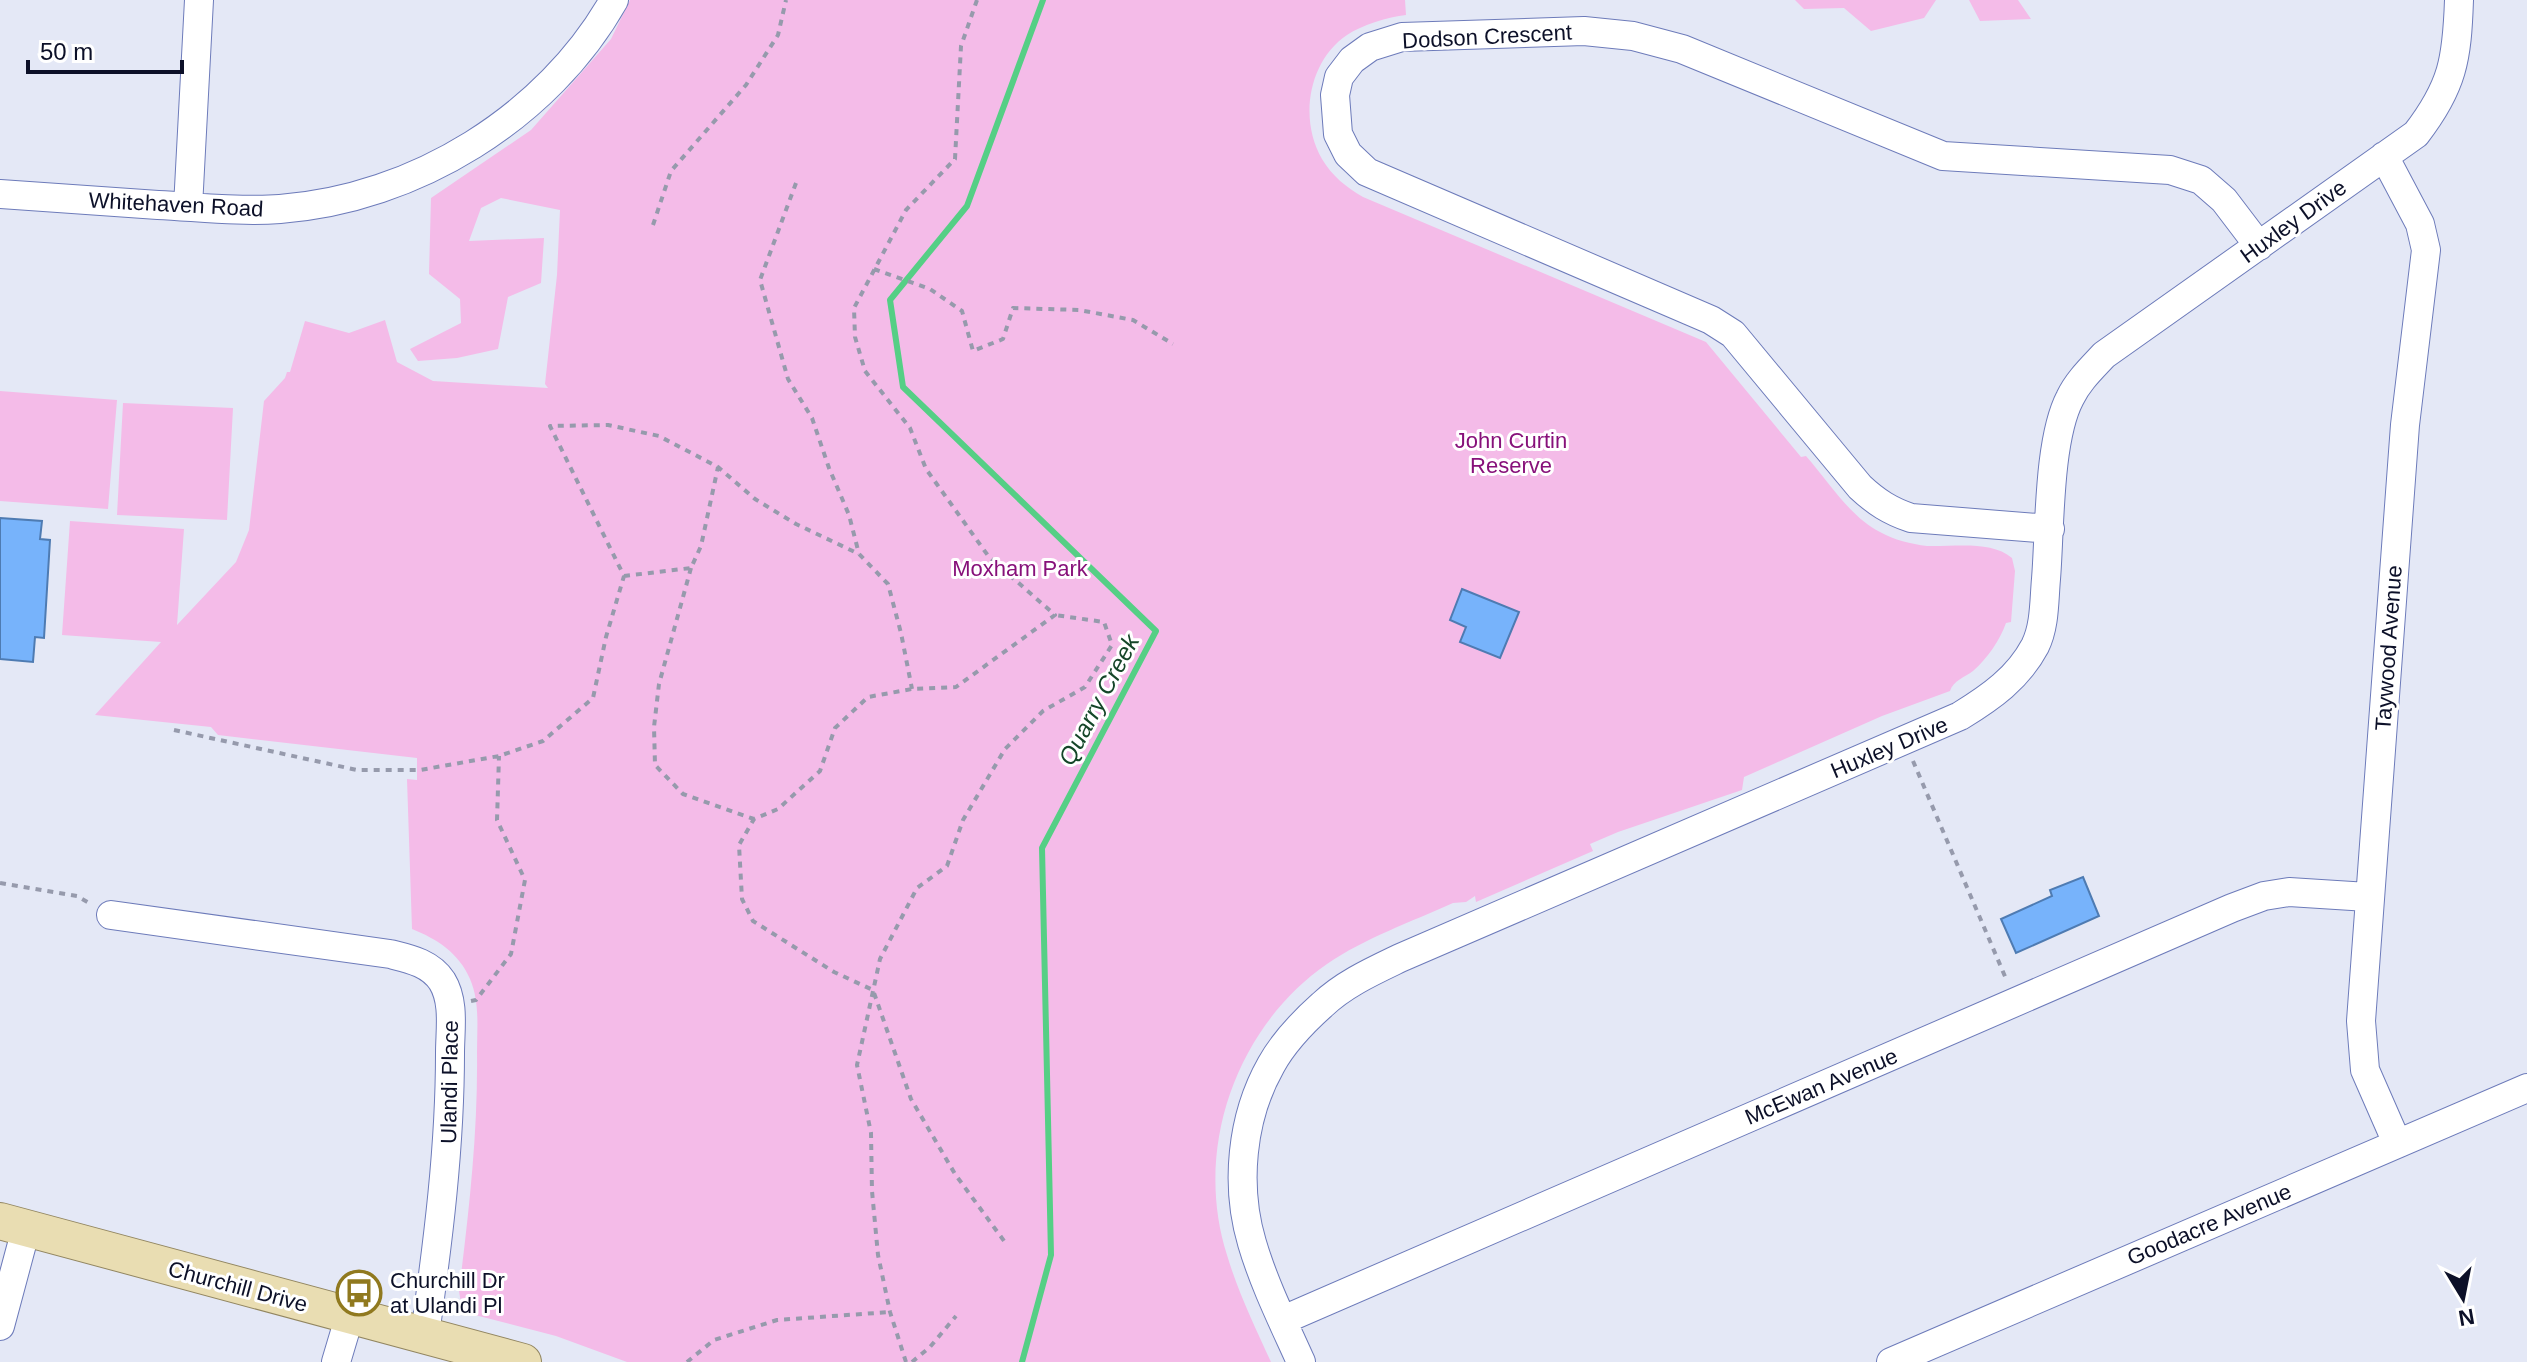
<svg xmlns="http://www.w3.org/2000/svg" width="2527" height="1362" font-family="Arial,sans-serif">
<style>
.green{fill:#f4bbe8}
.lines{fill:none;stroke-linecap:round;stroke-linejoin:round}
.stream{stroke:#55cf85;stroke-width:6}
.building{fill:#77b3fb;stroke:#4e7bb2;stroke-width:2}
.minor-casing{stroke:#6d7bba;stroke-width:30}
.major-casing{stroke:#928661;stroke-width:38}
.path{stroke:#969aac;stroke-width:4;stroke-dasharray:6 6;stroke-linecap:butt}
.minor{stroke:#fff;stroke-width:28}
.major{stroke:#e9ddb2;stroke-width:36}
.labels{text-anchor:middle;stroke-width:6;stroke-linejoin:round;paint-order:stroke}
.street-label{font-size:22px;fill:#0c1028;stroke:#fff}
.park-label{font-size:22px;fill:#87117a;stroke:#fff}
.poi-label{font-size:22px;fill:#0c1028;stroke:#fff;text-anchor:start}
.water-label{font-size:24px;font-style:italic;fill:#154629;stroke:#fff}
</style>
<rect width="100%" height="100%" fill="#e4e8f6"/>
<!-- green -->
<path class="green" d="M 630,0 L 1405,0 L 1406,15 C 1388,17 1362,25 1347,35 C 1308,61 1299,120 1322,159 C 1332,176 1346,187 1363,197 L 1706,342 L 1801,457 L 1806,456 C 1828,481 1850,517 1880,532 C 1894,540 1911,544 1927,546 C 1954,547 1991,540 2012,558 L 2015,571 L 2011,622 L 2006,623 C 2000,640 1987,659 1973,671 C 1965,677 1953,681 1950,691 L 1882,716 L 1744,777 L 1742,790 L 1618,832 L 1590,844 L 1593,851 L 1476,902 L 1475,896 L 1466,902 L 1453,903 C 1411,922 1365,938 1327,964 C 1236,1027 1193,1149 1227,1255 C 1238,1292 1255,1327 1271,1362 L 627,1362 L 556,1336 L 475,1315 L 461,1303 L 459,1291 C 469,1211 478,1133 477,1052 C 477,1028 480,1002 470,979 C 459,953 437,939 412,929 L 407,779 L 417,780 L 417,758 L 218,735 L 211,727 L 95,715 L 161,642 L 62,635 L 70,521 L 184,529 L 177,625 L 236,562 L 249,530 L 264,401 L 285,378 L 287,372 L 290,372 L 305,321 L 349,333 L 385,320 L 397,362 L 433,381 L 548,388 L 545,384 L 557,275 L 560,210 L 501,198 L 481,208 L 469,241 L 544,238 L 541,283 L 508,297 L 498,349 L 457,358 L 418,361 L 410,349 L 461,323 L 460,299 L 429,274 L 431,198 L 531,130 L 611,39 Z
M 1795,0 L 1936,0 L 1924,18 L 1871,31 L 1844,8 L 1804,9 Z
M 1969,0 L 2018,0 L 2031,19 L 1980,21 Z
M 0,391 L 117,400 L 108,509 L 0,501 Z
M 123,403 L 233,408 L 227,520 L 117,515 Z"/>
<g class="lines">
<!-- stream -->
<path class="stream" d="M 1022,1362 L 1051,1255 L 1042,848 L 1156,631 L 903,387 L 890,300 L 967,206 L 1043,0"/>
</g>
<!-- building -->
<path class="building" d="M 0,518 L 42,521 L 40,539 L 50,540 L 44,638 L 35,637 L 33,662 L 0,659 Z
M 1462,589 L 1519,612 L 1500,658 L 1460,642 L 1466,627 L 1450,620 Z
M 2083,877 L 2099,916 L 2016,953 L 2001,919 L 2052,896 L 2050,890 Z"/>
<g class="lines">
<!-- minor casing -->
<g class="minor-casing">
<path id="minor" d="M 2384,156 L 2420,224 L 2426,250 L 2405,425 L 2361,1021 L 2365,1070 L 2397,1143
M 0,194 C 53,198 106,201 158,205 C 199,207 240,212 280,209 C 415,199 548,117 614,0
M 188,207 L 199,0
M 2050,529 L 1911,518 C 1890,511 1876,502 1860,487 L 1733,334 L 1711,320 L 1367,172 L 1348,154 L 1338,134 L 1335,95 L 1339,77 L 1352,60 L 1370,47 L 1402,37 L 1584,31 L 1633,36 L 1682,49 L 1943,156 L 2170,170 L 2201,180 L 2224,200 L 2259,246
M 111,915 L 390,954 C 410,959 430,963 442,981 C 455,1002 450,1030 450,1053 C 450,1148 438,1241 425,1334
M 1283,1320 L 2232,908 L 2264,896 L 2289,892 L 2368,897
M 0,1326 L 26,1229
M 336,1362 L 350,1315
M 1301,1362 C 1284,1324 1264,1284 1252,1243 C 1235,1186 1241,1118 1271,1065 C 1283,1043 1303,1022 1322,1005 C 1344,984 1373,971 1400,958 L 1960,716 C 1991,697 2018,678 2035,646 C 2045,626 2044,601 2046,579 C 2050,530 2048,440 2070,398 C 2078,381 2092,368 2104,355 L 2416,134 C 2453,86 2457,59 2459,0
M 1891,1362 L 2527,1088"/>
</g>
<!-- major casing -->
<g class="major-casing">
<path id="major" d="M 0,1221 L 523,1362"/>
</g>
<!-- path -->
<path class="path" d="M 977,0 L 961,46 L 955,159 L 906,210 L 854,308 L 855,337 L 865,371 L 910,428 L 926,469 L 989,557 L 1055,615 L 956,687 L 912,689 L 868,697 L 835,728 L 820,771 L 778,809 L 754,819 L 739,845 L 742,899 L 753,921 L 834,972 L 873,990 L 911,1099 L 955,1174 L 1007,1245
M 796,183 L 760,280 L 788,379 L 812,418 L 829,468 L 849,515 L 859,554
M 653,225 L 671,171 L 746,85 L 778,35 L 786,0
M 874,269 L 930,289 L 962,311 L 973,351 L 1003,339 L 1013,308 L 1079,310 L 1133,320 L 1173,344
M 691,568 L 659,684 L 654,727 L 655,765 L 683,794 L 754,819
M 624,576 L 691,568 L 701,546 L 718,467
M 174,730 L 357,770 L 420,770 L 499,756 L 543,741 L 593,698 L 606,637 L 624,576 L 550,426 L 608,425 L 659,436 L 718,467 L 755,499 L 796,524 L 859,554 L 888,584 L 901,633 L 912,689
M 1913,761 L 2007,981
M 0,883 L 77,896 L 91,904
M 471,1001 L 476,1000 L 511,954 L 525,880 L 497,820 L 499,756
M 687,1362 L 714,1340 L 777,1320 L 890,1312
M 906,1362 L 890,1312 L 878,1255 L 872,1191 L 871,1133 L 857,1065 L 880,959 L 917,888 L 947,866 L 963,820 L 1005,749 L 1043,711 L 1085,687 L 1112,645 L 1104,622 L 1055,615
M 912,1362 L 930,1347 L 956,1316"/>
<!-- minor -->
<use href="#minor" class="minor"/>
<!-- major -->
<use href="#major" class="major"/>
</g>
<!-- icons -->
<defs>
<g id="bus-ring" transform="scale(2.3)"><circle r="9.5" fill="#fff" stroke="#90791f" stroke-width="1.5"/><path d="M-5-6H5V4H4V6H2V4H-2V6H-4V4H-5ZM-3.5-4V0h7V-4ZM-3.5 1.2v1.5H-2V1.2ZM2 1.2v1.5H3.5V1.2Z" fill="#90791f"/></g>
</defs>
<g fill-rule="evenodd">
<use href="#bus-ring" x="359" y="1293"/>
</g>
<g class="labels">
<!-- street labels -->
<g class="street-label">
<text transform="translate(1487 36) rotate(-3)" y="8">Dodson Crescent</text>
<text transform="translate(176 204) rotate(3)" y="8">Whitehaven Road</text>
<text transform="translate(2293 221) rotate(-36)" y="8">Huxley Drive</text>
<text transform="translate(2388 648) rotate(-86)" y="8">Taywood Avenue</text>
<text transform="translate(1889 747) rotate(-23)" y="8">Huxley Drive</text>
<text transform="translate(449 1082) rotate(-89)" y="8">Ulandi Place</text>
<text transform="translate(1821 1086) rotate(-23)" y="8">McEwan Avenue</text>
<text transform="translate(2209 1224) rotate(-23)" y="8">Goodacre Avenue</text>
<text transform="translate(238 1286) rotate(15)" y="8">Churchill Drive</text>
</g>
<!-- park labels -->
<g class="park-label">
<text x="1511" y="448">John Curtin<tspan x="1511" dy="25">Reserve</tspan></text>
<text x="1020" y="576">Moxham Park</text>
</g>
<!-- poi labels -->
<g class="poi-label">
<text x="390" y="1288">Churchill Dr<tspan x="390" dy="25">at Ulandi Pl</tspan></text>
</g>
<!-- water labels -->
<g class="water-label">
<text transform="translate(1099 700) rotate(-62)" y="8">Quarry Creek</text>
</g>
</g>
<!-- north arrow -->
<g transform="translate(2463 1298) rotate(170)" stroke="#ffffff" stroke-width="6" paint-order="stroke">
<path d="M0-6L14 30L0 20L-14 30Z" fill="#0c1028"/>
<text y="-12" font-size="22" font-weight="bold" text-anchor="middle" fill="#0c1028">N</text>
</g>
<!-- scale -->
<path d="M28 60v12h154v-12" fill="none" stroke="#0c1028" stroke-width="4"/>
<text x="40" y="60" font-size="24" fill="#0c1028" stroke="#ffffff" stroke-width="6" paint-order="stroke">50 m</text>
</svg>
